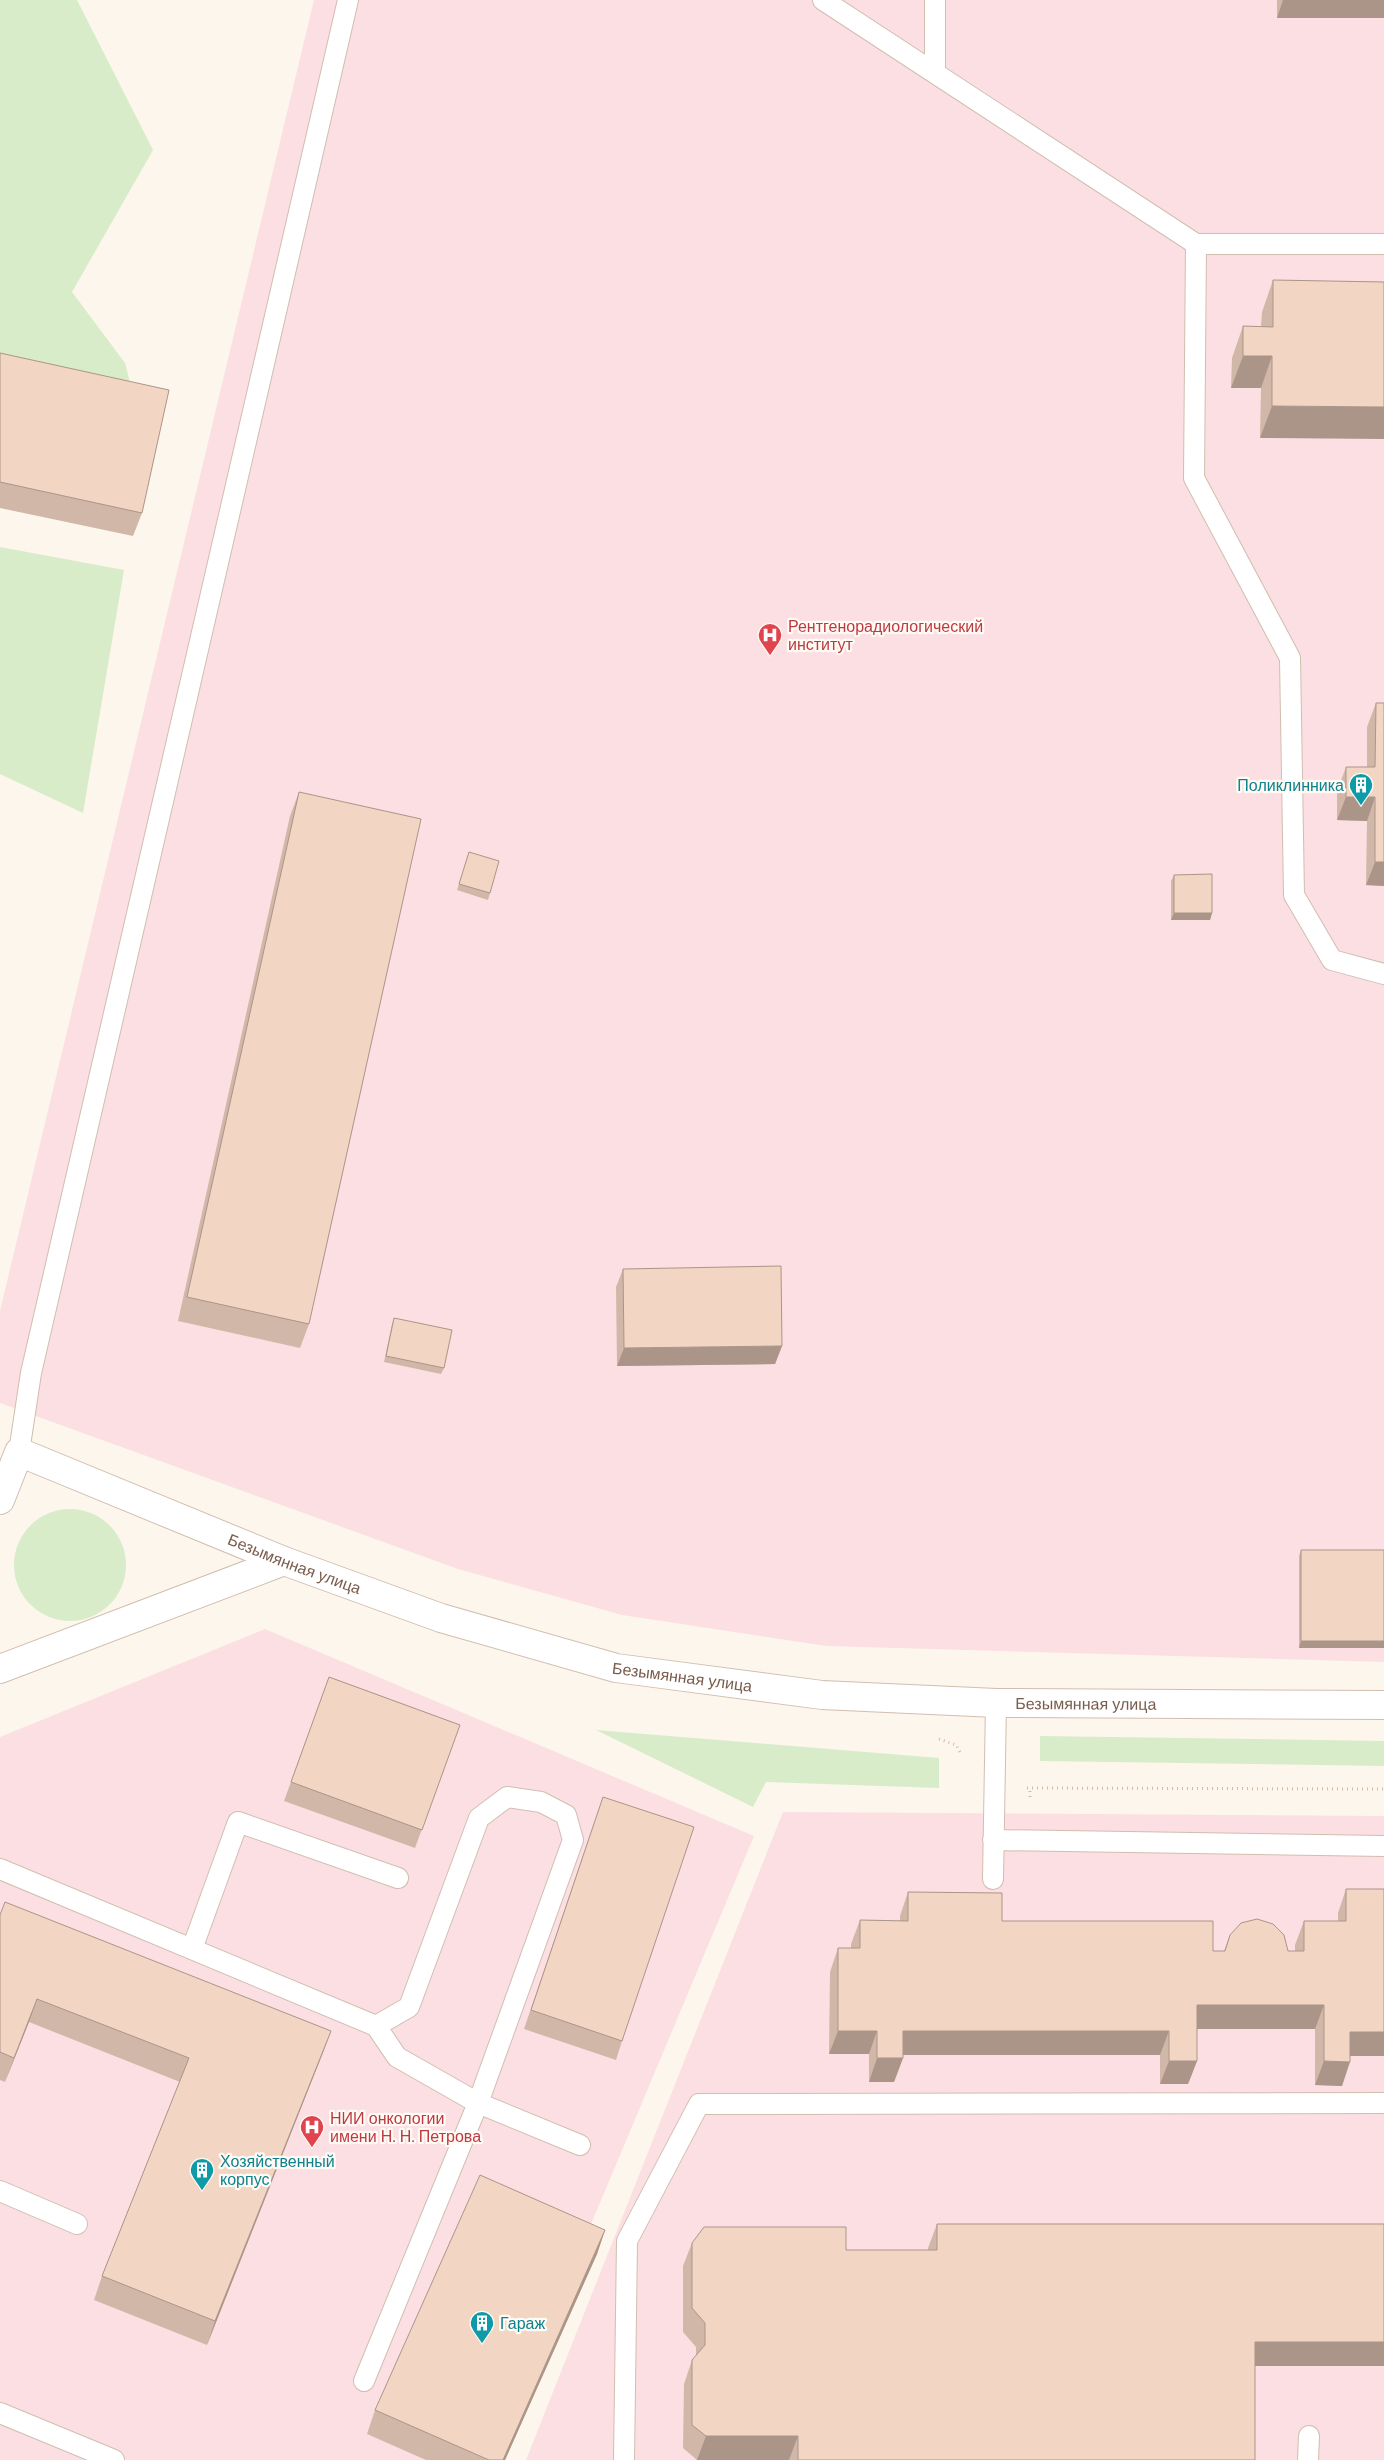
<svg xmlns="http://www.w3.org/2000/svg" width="1384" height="2460" font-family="'DM Sans',sans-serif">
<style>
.medical{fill:#fbdfe3}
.green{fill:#d8ecc9}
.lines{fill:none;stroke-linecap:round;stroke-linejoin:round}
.service-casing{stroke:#d1beb0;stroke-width:22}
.minor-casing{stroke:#d1beb0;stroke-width:30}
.path{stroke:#d9b8a5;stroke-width:3;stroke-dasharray:1 4;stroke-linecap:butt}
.service{stroke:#fff;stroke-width:20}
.minor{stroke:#fff;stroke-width:28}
.wall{fill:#d1b7a8}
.shaded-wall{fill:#aa9588}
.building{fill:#f3d5c3;stroke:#aa9588}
.labels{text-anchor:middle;stroke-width:4.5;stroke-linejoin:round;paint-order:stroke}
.health-label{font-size:16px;fill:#be3a42;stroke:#fffaf3;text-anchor:start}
.culture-label{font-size:16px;fill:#0d838f;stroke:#fffaf3;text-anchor:start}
.street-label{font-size:16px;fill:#7a5c4d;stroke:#fffaf3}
</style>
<rect width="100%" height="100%" fill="#fdf6ec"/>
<!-- medical -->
<path class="medical" d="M 314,0 L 1384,0 L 1384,1662 L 827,1646 L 622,1615 L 458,1569 L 0,1403 L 0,1311 Z
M 265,1629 L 754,1836 L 492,2460 L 0,2460 L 0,1737 Z
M 783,1812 L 1384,1816 L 1384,2460 L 526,2460 Z"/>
<!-- green -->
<path class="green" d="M 0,0 L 77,0 L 153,150 L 72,292 L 125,363 L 135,402 L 0,373 Z
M 0,547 L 124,570 L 83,813 L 0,774 Z
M14 1565a56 56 0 1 1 112 0a56 56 0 1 1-112 0Z
M 596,1730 L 939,1758 L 939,1788 L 766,1782 L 753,1807 Z
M 1040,1736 L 1384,1741 L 1384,1766 L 1040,1761 Z"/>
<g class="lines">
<!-- service casing -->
<g class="service-casing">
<path id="service" d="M 823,0 L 1196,244
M 935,71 L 935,0
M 1384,244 L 1196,244 L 1194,478 L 1290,658 L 1294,895 L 1332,960 L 1384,974
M 19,1452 L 31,1373 L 348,0
M 993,1840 L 1384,1846
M 0,1869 L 376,2026 L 397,2057 L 478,2103 L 580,2145
M 993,1879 L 996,1703
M 192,1949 L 238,1822 L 398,1878
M 0,2191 L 77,2224
M 364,2381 L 478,2103 L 573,1840 L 566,1815 L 541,1802 L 507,1797 L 479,1818 L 409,2007 L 376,2026
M 0,2413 L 114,2460
M 624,2460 L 627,2241 L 699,2104 L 1384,2103
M 1308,2460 L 1309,2436"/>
</g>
<!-- minor casing -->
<g class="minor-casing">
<g id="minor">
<path id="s1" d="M 0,1500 L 19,1452 L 284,1561 L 441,1618 L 616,1668 L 822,1695 L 996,1703 L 1384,1705"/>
<path d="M 0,1669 L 284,1561"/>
</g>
</g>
<!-- path -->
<path class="path" d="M 939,1739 L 956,1745 L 961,1754
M 1027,1788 L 1384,1789
M 1030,1791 L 1030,1801"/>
<!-- service -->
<use href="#service" class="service"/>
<!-- minor -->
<use href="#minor" class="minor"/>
</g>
<!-- wall -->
<path class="wall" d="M 1277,0 L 1384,0 L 1277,18 Z
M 1273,280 L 1384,282 L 1260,438 L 1261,388 L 1231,388 L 1232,358 L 1243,326 L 1261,327 L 1262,312 Z
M 0,353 L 142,513 L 133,536 L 0,508 Z
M 1376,703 L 1384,703 L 1384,886 L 1366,885 L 1367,821 L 1337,820 L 1337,791 L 1346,767 L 1367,767 L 1367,727 Z
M 299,792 L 309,1324 L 300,1348 L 178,1321 L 290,816 Z
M 467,859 L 490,893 L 488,900 L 457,890 Z
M 1174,875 L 1212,913 L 1210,920 L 1171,920 L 1171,881 Z
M 623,1269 L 782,1346 L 775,1364 L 617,1366 L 616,1287 Z
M 394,1318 L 444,1368 L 441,1374 L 384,1362 L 392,1324 Z
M 1301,1550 L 1384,1648 L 1299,1648 L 1299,1556 Z
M 329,1677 L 460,1725 L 415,1848 L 284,1801 Z
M 603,1797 L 622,2041 L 616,2060 L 524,2029 Z
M 1346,1889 L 1384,2056 L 1350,2056 L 1342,2086 L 1315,2085 L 1315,2029 L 1197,2029 L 1197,2061 L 1188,2084 L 1160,2084 L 1160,2055 L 903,2055 L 903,2058 L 894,2082 L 869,2082 L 869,2054 L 829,2054 L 830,1972 L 838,1948 L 851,1948 L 851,1944 L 860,1920 L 900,1921 L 900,1916 L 908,1892 L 1002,1921 L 1213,1951 L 1224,1951 L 1230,1935 L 1288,1951 L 1295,1951 L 1295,1945 L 1304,1921 L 1338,1921 L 1338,1913 Z
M 0,1915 L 331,2031 L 322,2055 L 207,2345 L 94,2300 L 102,2276 L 180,2082 L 29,2022 L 5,2082 L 0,2080 Z
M 937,2224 L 1384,2366 L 1255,2366 L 1255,2460 L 697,2460 L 683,2448 L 684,2384 L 692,2360 L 696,2356 L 696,2347 L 683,2332 L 683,2266 L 692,2243 L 846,2250 L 928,2250 L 928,2248 Z
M 605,2230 L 597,2254 L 505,2460 L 426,2460 L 367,2434 L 375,2410 Z"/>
<!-- shaded-wall -->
<path class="shaded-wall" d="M 1283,0 L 1384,0 L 1384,18 L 1277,18 Z
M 1243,356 L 1272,356 L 1261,388 L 1231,388 Z
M 1272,406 L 1384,407 L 1384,439 L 1260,438 Z
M 1346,797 L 1375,797 L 1367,821 L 1337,820 Z
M 1375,862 L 1384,862 L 1384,886 L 1366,885 Z
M 1174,913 L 1212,913 L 1210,920 L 1171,920 Z
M 782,1346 L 775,1364 L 617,1366 L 624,1348 Z
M 1301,1641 L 1384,1641 L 1384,1648 L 1299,1648 Z
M 37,1999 L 29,2022 L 5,2082 L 14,2058 Z
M 1197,2005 L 1324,2005 L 1315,2029 L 1188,2029 Z
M 331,2031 L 322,2055 L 207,2345 L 215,2321 Z
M 838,2031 L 877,2031 L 869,2054 L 829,2054 Z
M 903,2031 L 1169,2031 L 1160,2055 L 894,2055 Z
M 1350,2032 L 1384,2032 L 1384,2056 L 1342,2056 Z
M 877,2058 L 903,2058 L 894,2082 L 869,2082 Z
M 1169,2061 L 1197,2061 L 1188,2084 L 1160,2084 Z
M 1324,2061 L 1350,2062 L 1342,2086 L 1315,2085 Z
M 605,2230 L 597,2254 L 505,2460 L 503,2460 Z
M 1255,2342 L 1384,2342 L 1384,2366 L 1246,2366 Z
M 706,2436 L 798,2436 L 789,2460 L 697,2460 Z"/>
<!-- building -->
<path class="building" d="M 1273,280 L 1384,282 L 1384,407 L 1272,406 L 1272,356 L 1243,356 L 1243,326 L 1273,327 Z
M 0,353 L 169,390 L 142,513 L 0,482 Z
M 1376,703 L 1384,703 L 1384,862 L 1375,862 L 1375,797 L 1346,797 L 1346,767 L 1375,767 Z
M 299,792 L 421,819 L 309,1324 L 187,1297 Z
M 469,852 L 499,861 L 490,893 L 459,884 Z
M 1212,874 L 1212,913 L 1174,913 L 1174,875 Z
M 781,1266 L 782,1346 L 624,1348 L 623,1269 Z
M 394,1318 L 452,1330 L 444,1368 L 386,1356 Z
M 1301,1550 L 1384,1550 L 1384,1641 L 1301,1641 Z
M 329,1677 L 460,1725 L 422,1830 L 291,1782 Z
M 603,1797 L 694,1827 L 622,2041 L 531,2010 Z
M 1346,1889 L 1384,1889 L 1384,2032 L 1350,2032 L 1350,2062 L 1324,2061 L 1324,2005 L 1197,2005 L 1197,2061 L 1169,2061 L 1169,2031 L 903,2031 L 903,2058 L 877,2058 L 877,2031 L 838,2031 L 838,1948 L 860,1948 L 860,1920 L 908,1921 L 908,1892 L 1002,1893 L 1002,1921 L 1213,1921 L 1213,1951 L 1225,1951 L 1230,1935 L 1241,1923 L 1257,1919 L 1273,1924 L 1284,1935 L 1288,1951 L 1304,1951 L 1304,1921 L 1346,1921 Z
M 5,1902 L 331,2031 L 215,2321 L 102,2276 L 189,2058 L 37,1999 L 14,2058 L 0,2052 L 0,1915 Z
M 480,2175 L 605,2230 L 503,2460 L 489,2460 L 375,2410 Z
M 937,2224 L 1384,2224 L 1384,2342 L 1255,2342 L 1255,2460 L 798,2460 L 798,2436 L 706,2436 L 692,2425 L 692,2360 L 705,2345 L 705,2323 L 692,2308 L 692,2243 L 704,2227 L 846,2227 L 846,2250 L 937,2250 Z"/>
<!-- icons -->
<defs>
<g id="hospital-pin" transform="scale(1.25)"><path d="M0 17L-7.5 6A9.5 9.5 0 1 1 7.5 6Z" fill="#e0444e" stroke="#fffaf3"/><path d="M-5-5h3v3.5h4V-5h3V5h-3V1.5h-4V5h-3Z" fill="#fff"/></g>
<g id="building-pin" transform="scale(1.25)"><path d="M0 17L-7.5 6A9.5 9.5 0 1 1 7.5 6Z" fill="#0f9aa8" stroke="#fffaf3"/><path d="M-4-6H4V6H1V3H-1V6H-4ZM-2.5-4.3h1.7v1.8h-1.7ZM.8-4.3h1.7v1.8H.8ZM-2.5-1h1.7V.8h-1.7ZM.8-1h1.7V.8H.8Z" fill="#fff"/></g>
</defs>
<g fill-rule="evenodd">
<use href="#hospital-pin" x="770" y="635"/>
<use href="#building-pin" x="1361" y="785"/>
<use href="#hospital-pin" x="312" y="2127"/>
<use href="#building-pin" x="202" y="2170"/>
<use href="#building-pin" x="482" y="2323"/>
</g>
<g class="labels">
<!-- health labels -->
<g class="health-label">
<text x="788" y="632">Рентгенорадиологический<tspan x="788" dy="18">институт</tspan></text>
<text x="330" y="2124">НИИ онкологии<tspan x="330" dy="18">имени Н. Н. Петрова</tspan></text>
</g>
<!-- culture labels -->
<g class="culture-label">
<text x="1344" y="791" text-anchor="end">Поликлинника</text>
<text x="220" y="2167">Хозяйственный<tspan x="220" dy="18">корпус</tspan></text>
<text x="500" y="2329">Гараж</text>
</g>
<!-- street labels -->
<g class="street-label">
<text dy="6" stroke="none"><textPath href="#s1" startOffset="349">Безымянная улица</textPath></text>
<text dy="6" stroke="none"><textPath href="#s1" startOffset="754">Безымянная улица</textPath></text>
<text dy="6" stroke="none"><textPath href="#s1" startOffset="1159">Безымянная улица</textPath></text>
</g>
</g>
</svg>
